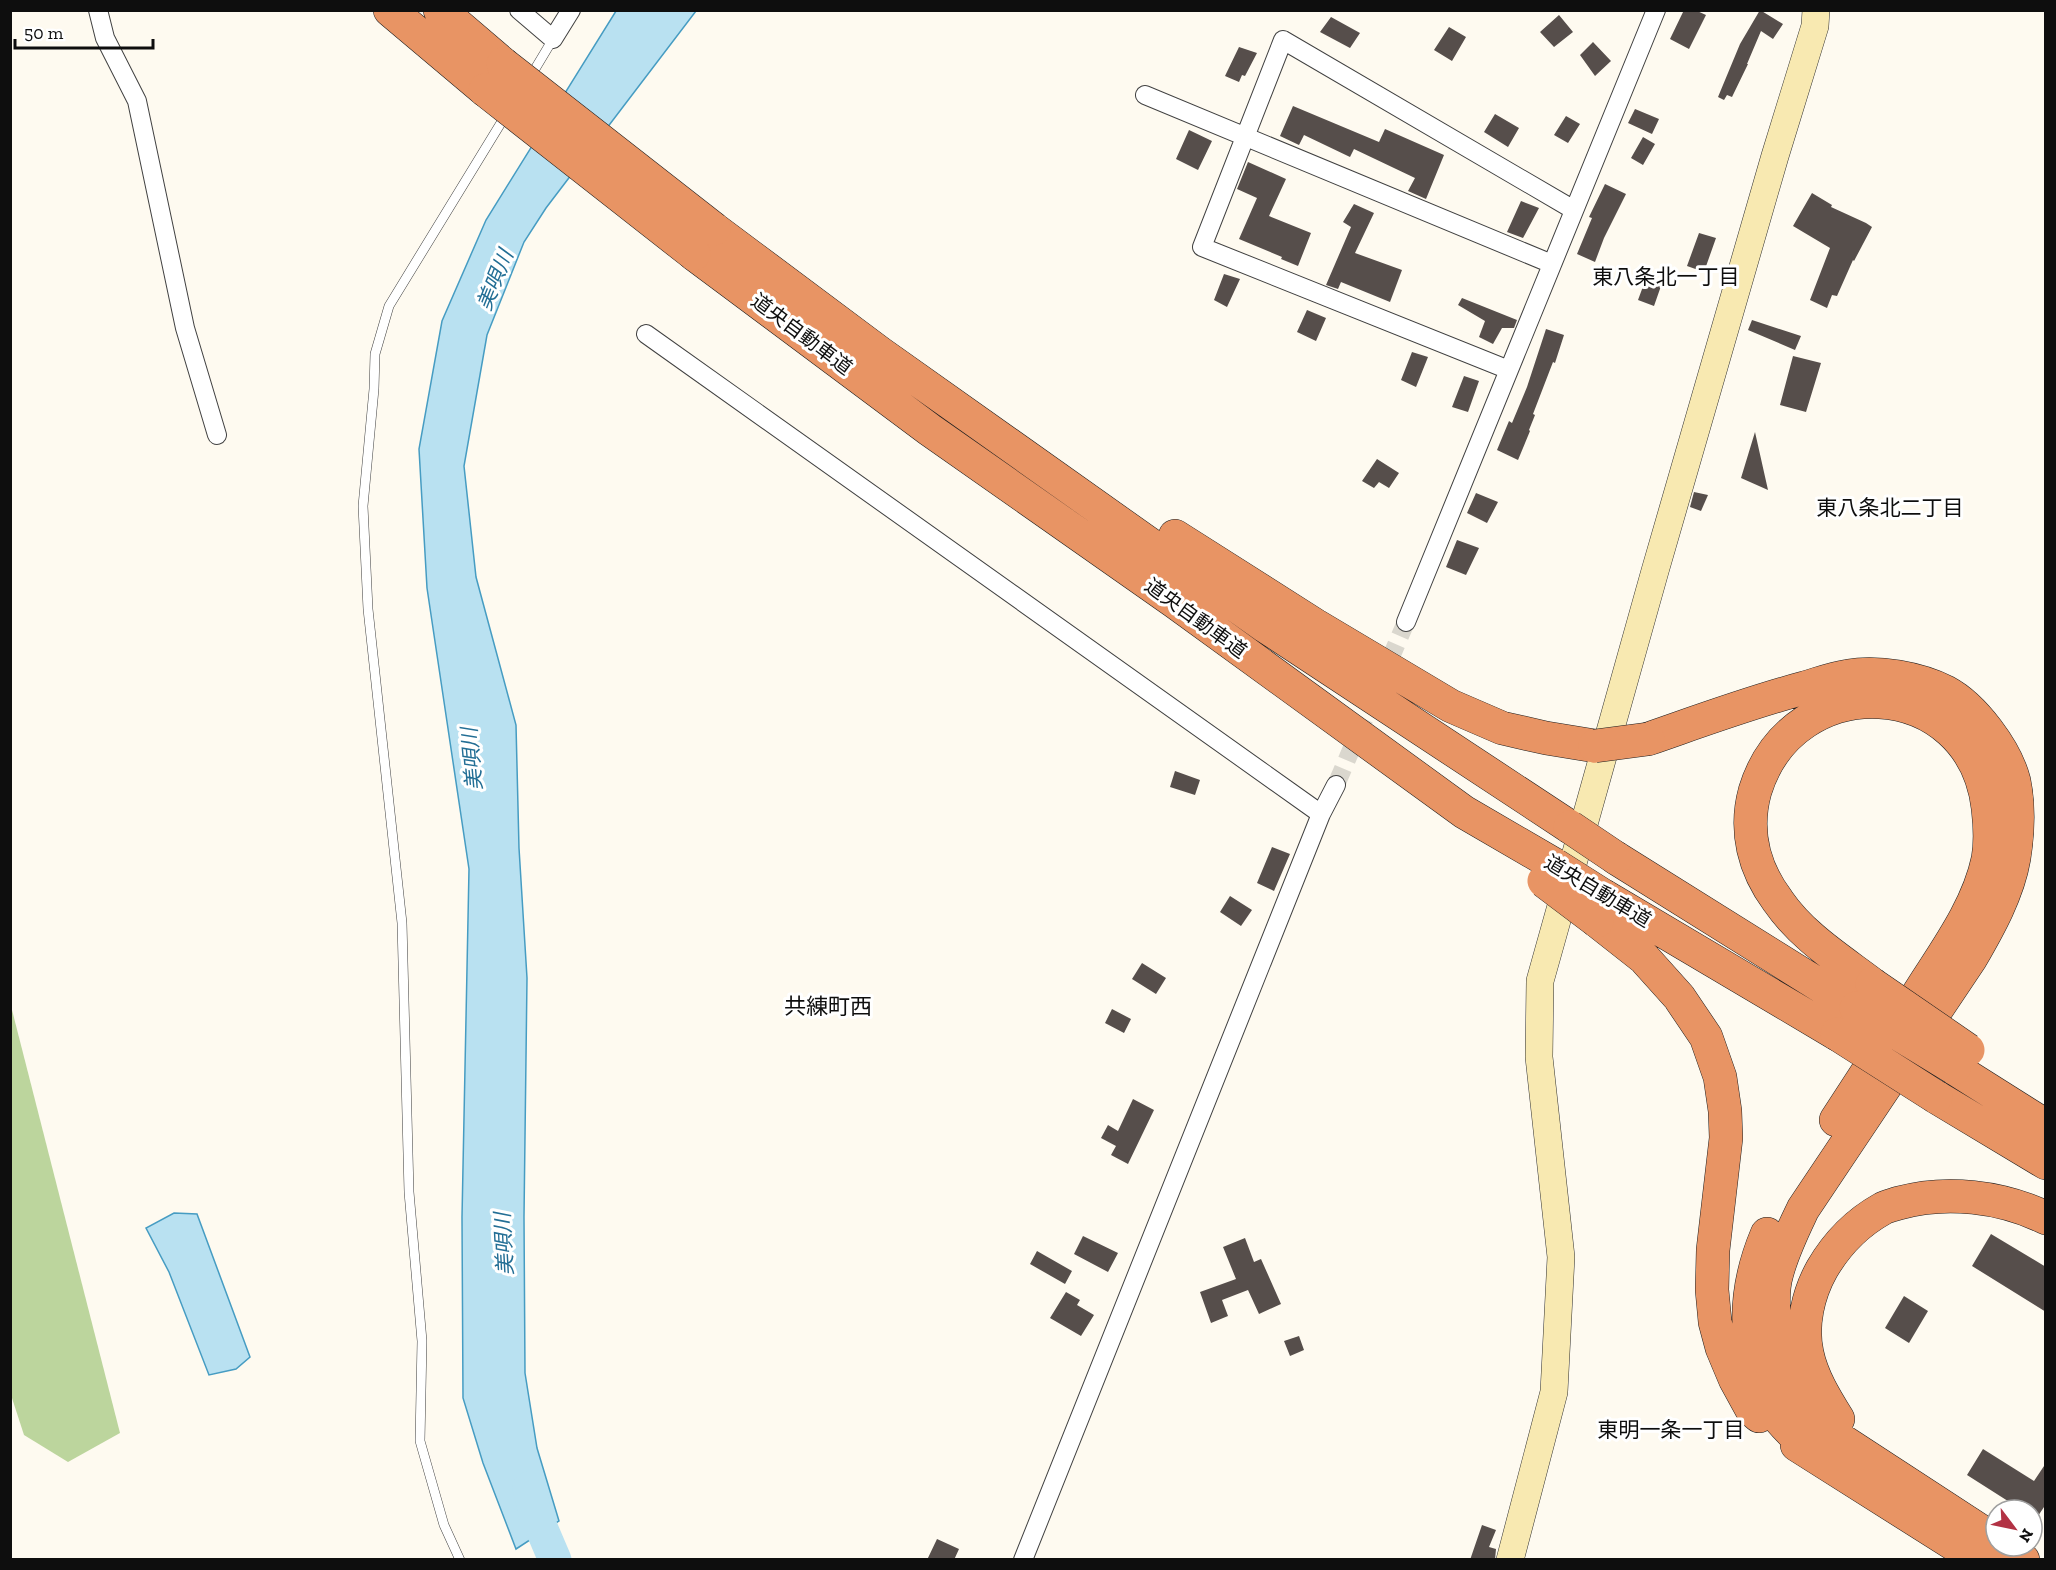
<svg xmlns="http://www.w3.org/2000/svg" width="2056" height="1570" font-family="'Zilla Slab','Noto Sans JP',serif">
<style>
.forest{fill:#bcd59d}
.water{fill:#b9e1f1;stroke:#469cc2;stroke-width:1.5}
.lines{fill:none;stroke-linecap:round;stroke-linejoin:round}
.river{stroke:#b9e1f1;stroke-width:33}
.building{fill:#564e4b}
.street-tunnel{stroke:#dad7ce;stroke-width:18;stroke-dasharray:18 9;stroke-linecap:butt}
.lane-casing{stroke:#414141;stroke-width:10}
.street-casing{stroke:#414141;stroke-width:20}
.secondary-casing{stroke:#303030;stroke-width:28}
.highway-casing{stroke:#1f1f1f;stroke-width:34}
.lane{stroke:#fff;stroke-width:9}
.street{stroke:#fff;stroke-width:18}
.secondary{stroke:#f8e9b1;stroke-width:27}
.highway{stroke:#e89464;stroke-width:33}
.highway-bridge-casing{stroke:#1f1f1f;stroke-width:34;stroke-linecap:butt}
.highway-bridge{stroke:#e89464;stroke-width:33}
.labels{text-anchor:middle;stroke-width:6;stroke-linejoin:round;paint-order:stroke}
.street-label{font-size:20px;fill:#0e0e0e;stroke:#fff}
.neighbourhood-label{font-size:21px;fill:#0e0e0e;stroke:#fff}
.water-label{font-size:21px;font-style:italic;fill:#226e95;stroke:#fff}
.quarter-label{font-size:22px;fill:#0e0e0e;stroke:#fff}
</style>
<rect width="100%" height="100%" fill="#fefaf0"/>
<!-- forest -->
<path class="forest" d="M 11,1006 L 120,1433 L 68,1462 L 24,1435 L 11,1395 Z"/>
<!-- water -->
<path class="water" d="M 616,11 L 696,11 L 546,208 L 524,242 L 487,335 L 464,466 L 476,577 L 516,725 L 519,848 L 527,978 L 524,1217 L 525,1373 L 537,1448 L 559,1521 L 516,1549 L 483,1463 L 463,1398 L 462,1217 L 469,869 L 427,588 L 419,449 L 442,321 L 486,220 Z
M 174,1213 L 197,1214 L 250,1357 L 236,1369 L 209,1375 L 169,1272 L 146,1228 Z"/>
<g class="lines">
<!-- river -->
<path class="river" d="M 529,1488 L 535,1513 L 555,1560"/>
</g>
<!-- building -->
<path class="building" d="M 1684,10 L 1695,10 L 1706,15 L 1689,49 L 1670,39 Z
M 1760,10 L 1783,24 L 1773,39 L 1761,31 L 1747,64 L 1748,64 L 1732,97 L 1727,95 L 1724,100 L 1718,97 L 1740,44 Z
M 1559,15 L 1573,32 L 1554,47 L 1540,32 Z
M 1331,17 L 1360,33 L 1350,48 L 1320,32 Z
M 1449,27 L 1466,37 L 1452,61 L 1434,50 Z
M 1593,42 L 1611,61 L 1595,76 L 1580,55 Z
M 1239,47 L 1257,53 L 1245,76 L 1242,75 L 1239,82 L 1225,76 Z
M 1293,106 L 1379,142 L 1385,129 L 1444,155 L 1426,199 L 1408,191 L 1415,178 L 1354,149 L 1350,157 L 1304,135 L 1299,145 L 1280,136 Z
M 1635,109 L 1659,119 L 1652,134 L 1628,123 Z
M 1495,114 L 1519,128 L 1508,147 L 1484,132 Z
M 1566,116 L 1580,124 L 1568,143 L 1554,135 Z
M 1189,130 L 1212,141 L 1198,170 L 1176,159 Z
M 1643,137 L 1655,144 L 1643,165 L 1631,158 Z
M 1248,162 L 1286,179 L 1269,216 L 1311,233 L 1298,266 L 1281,259 L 1282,257 L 1239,239 L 1257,198 L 1237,189 Z
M 1605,184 L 1626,194 L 1604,238 L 1595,262 L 1577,254 L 1592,218 L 1589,217 Z
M 1812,193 L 1832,205 L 1831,207 L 1866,223 L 1872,227 L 1854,261 L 1853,260 L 1837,296 L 1832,295 L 1827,308 L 1810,300 L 1830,248 L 1793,226 Z
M 1521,201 L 1539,208 L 1523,238 L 1507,232 Z
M 1354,204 L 1374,213 L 1355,253 L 1402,270 L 1390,302 L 1341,282 L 1338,289 L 1326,285 L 1351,227 L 1343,222 Z
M 1699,233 L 1716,238 L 1704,272 L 1687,266 Z
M 1224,274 L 1240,279 L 1227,307 L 1214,300 Z
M 1645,281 L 1661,286 L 1654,306 L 1638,300 Z
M 1462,298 L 1517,320 L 1514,328 L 1502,328 L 1493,344 L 1479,337 L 1485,321 L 1458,305 Z
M 1307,310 L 1326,318 L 1316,341 L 1297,332 Z
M 1752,320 L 1801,336 L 1795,350 L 1748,330 Z
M 1546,329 L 1564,335 L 1555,363 L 1553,362 L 1533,414 L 1535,415 L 1529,430 L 1530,431 L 1518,460 L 1497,450 L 1509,421 L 1512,423 L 1527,387 Z
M 1412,352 L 1428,357 L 1416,387 L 1401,380 Z
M 1793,356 L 1821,363 L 1806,412 L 1780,405 Z
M 1464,376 L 1479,381 L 1468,412 L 1452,407 Z
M 1755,432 L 1768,490 L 1741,478 Z
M 1377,459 L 1399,473 L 1389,488 L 1379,482 L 1374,488 L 1362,481 Z
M 1694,492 L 1708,495 L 1701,511 L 1690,507 Z
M 1476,493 L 1498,502 L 1487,523 L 1467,513 Z
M 1457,540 L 1479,548 L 1466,575 L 1446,567 Z
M 1175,771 L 1200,780 L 1195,795 L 1170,787 Z
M 1272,847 L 1290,854 L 1274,891 L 1257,883 Z
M 1230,896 L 1252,910 L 1241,926 L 1220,912 Z
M 1142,963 L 1166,978 L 1156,994 L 1132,979 Z
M 1112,1009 L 1131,1019 L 1124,1033 L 1105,1023 Z
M 1133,1099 L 1154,1110 L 1128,1164 L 1111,1155 L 1116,1146 L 1101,1138 L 1108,1125 L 1118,1131 Z
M 1991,1234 L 2046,1267 L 2046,1312 L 1972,1266 Z
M 1083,1236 L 1118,1253 L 1108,1272 L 1074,1254 Z
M 1245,1238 L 1254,1262 L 1261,1259 L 1281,1304 L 1259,1314 L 1248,1290 L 1222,1300 L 1228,1316 L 1211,1323 L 1200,1292 L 1236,1279 L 1223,1247 Z
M 1037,1251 L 1072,1271 L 1065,1284 L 1030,1264 Z
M 1066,1292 L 1080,1300 L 1077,1305 L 1094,1315 L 1081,1336 L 1050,1318 Z
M 1904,1296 L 1928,1311 L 1909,1343 L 1885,1328 Z
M 1299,1336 L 1304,1350 L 1290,1356 L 1284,1341 Z
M 1983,1449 L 2034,1481 L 2046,1463 L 2046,1504 L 2036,1519 L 2032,1516 L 2032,1510 L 2022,1510 L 1967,1475 Z
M 1482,1525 L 1496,1530 L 1489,1547 L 1496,1549 L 1495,1560 L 1470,1560 Z
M 937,1539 L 959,1549 L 954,1560 L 927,1560 Z"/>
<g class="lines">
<!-- street-tunnel -->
<path class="street-tunnel" d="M 1336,785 L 1406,622"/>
<!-- lane casing -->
<g class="lane-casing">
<path id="lane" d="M 529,79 L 553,39
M 460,1560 L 444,1525 L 420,1441 L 422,1341 L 409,1192 L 402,923 L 368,609 L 363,506 L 374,389 L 375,354 L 389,306 L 507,113"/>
</g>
<!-- street casing -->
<g class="street-casing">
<path id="street" d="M 98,10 L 105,38 L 137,101 L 185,328 L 217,435
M 519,10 L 553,39 L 571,10
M 1145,95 L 1552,264
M 646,334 L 1321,814
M 1509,370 L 1202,247 L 1283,40 L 1574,210
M 1406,622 L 1656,10
M 1023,1560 L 1321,814 L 1336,785"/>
</g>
<!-- secondary casing -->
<g class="secondary-casing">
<path id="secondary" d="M 1510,1560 L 1554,1392 L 1561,1257 L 1539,1057 L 1540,981 L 1655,571 L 1775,156 L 1815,26 L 1816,10"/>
</g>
<!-- highway casing -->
<g class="highway-casing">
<path id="highway" d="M 390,10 L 485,90
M 440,10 L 503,64
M 714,229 L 880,353 L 1265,626 L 1570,827
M 694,254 L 930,430 L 1175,602 L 1464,812 L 1555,865
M 1175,536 L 1315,625 L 1451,706 L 1502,728 L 1546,738 L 1595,746
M 1648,739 C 1700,721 1751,702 1804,688 C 1818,684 1833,678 1848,676 C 1879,671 1918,678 1946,692 C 1974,707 2006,750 2014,781 C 2019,805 2018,833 2014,858 C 2008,893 1989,927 1971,958 L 1803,1209 C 1793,1230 1783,1250 1777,1273 C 1773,1286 1773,1300 1774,1314 C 1777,1366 1796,1398 1832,1434 L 1996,1541
M 1616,858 L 1856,1008
M 1604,896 L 1837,1034
M 1597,921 L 1644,958 L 1679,997 L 1706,1037 L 1720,1077 L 1725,1111 L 1726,1138 L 1713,1250 L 1712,1290 L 1715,1322 L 1722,1348 L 1735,1379 L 1752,1410 L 1759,1416
M 1954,1068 L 2046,1126
M 1936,1097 L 2046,1163
M 1836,1120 C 1864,1077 1892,1034 1920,991 C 1946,950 1978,907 1988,859 C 1991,842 1990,825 1988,808 C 1972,673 1793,666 1755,791 C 1744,831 1754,869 1778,901 C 1802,936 1839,959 1872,984
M 1767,1234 C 1748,1279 1742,1326 1758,1374 C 1762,1385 1766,1398 1772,1409 C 1783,1426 1802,1442 1817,1457
M 1838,1419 C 1825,1398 1812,1377 1807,1353 C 1801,1325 1808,1294 1822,1269 C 1836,1245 1857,1223 1882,1209 C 1887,1206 1893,1205 1899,1203 C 1946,1190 2001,1196 2046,1218
M 1797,1445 L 1979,1560
M 2003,1546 L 2023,1560"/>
</g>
<!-- lane -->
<use href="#lane" class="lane"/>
<!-- street -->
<use href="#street" class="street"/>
<!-- secondary -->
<use href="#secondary" class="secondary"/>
<!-- highway -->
<use href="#highway" class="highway"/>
<!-- highway-bridge casing -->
<g class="highway-bridge-casing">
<path id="highway-bridge" d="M 503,64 L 714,229
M 485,90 L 694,254
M 1595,746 L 1648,739
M 1570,827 L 1616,858
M 1555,865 L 1604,896
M 1544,881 L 1597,921
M 1872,984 L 1968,1050
M 1856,1008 L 1954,1068
M 1837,1034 L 1936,1097"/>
</g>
<!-- highway-bridge -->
<use href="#highway-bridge" class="highway-bridge"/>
</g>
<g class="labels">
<!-- street labels -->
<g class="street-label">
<text transform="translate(802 334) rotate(37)" y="7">道央自動車道</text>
<text transform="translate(1196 618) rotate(36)" y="7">道央自動車道</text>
<text transform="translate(1598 891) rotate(31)" y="7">道央自動車道</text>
</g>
<!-- neighbourhood labels -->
<g class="neighbourhood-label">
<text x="1666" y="284">東八条北一丁目</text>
<text x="1890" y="515">東八条北二丁目</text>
<text x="1671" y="1437">東明一条一丁目</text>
</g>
<!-- water labels -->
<g class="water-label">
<text transform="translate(495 280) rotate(-68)" y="7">美唄川</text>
<text transform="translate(472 759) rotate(-95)" y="7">美唄川</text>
<text transform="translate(504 1244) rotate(-93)" y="7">美唄川</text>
</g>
<!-- quarter labels -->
<g class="quarter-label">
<text x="828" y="1014">共練町西</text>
</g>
</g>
<!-- border -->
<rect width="2056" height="1570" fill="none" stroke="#0e0e0e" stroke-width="24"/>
<!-- north arrow -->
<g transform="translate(2014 1528) rotate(122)"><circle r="28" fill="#ffffff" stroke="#9f9f9f" stroke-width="1.5"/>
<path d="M0-4.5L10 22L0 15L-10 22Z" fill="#b23244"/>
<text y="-9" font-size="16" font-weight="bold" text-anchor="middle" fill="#0e0e0e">N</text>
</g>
<!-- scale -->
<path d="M15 39v9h138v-9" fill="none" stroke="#0e0e0e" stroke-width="3"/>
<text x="24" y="39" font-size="18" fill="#0e0e0e" stroke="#ffffff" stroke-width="4.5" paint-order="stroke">50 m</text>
</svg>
